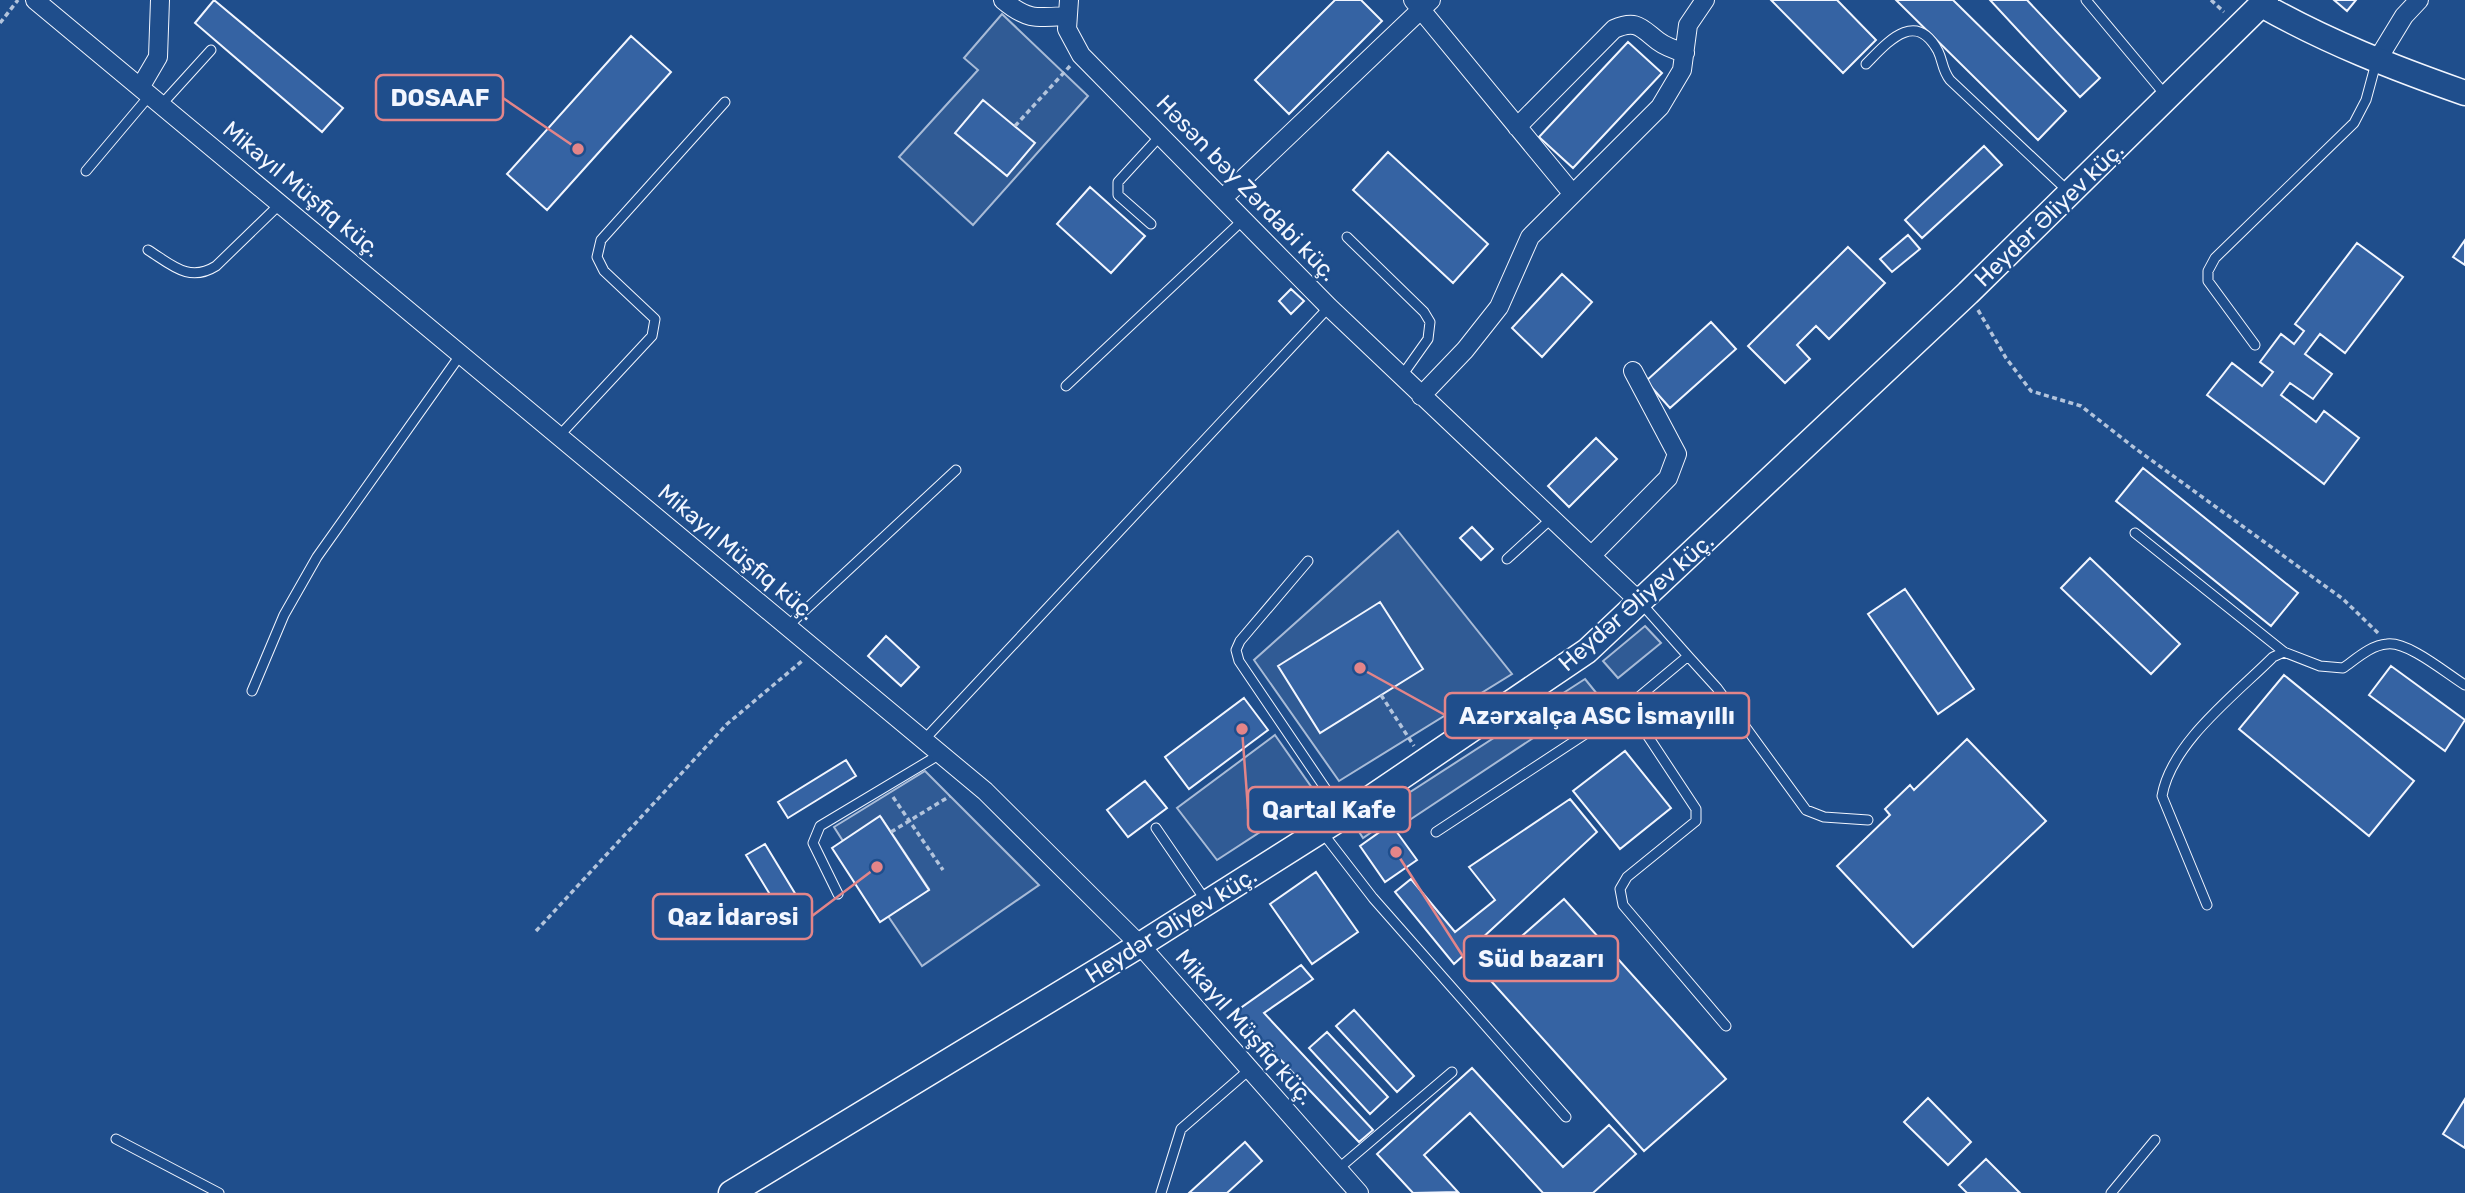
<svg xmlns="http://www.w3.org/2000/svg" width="2465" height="1193" font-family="Rubik,sans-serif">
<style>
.built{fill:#305b95;stroke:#a8bbd7;stroke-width:2}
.building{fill:#3563a3;stroke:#f2f6ff;stroke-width:2}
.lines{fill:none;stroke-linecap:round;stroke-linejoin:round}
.lane-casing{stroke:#f2f6ff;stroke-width:11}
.street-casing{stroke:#f2f6ff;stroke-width:20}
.secondary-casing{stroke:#f2f6ff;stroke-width:27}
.path{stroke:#b3c4dc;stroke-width:3.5;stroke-dasharray:5 3.5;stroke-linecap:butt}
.lane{stroke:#1f4e8c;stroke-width:9}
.street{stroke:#1f4e8c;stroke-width:18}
.secondary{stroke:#1f4e8c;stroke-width:24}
.labels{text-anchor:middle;stroke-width:5;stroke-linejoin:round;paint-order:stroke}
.street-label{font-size:23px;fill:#f2f6ff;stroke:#1f4e8c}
.leader{fill:none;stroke:#e38589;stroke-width:2.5}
.callout-dot{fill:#e38589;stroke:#1f4e8c;stroke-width:2.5}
.callout{fill:#1f4e8c;stroke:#e38589;stroke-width:2.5}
.callout-label{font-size:24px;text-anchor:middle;font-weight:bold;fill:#f2f6ff}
</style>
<rect width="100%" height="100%" fill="#1f4e8c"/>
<!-- built -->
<path class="built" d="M 1002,14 L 1088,96 L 973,225 L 899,157 L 978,70 L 964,58 Z
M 1398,531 L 1512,674 L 1339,781 L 1254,660 Z
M 1645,626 L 1661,643 L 1618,678 L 1603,661 Z
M 1585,679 L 1598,695 L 1405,823 L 1396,815 L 1363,838 L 1356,827 Z
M 1275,735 L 1317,795 L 1217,860 L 1177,808 Z
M 925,771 L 1039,885 L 922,966 L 888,916 L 929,889 L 881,817 L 843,841 L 834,827 Z"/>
<!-- building -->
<path class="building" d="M 214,0 L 343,108 L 322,132 L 195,23 Z
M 1335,0 L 1361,0 L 1382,21 L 1289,114 L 1255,80 Z
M 1771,0 L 1837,0 L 1876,40 L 1843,73 Z
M 1896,0 L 1953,0 L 2066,111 L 2038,140 Z
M 1990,0 L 2027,0 L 2100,78 L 2080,97 Z
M 2334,0 L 2356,0 L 2347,11 Z
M 631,36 L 671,72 L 547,210 L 507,174 Z
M 1628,42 L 1662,73 L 1573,168 L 1539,137 Z
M 983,100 L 1035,143 L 1007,176 L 955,133 Z
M 1984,146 L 2002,165 L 1922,238 L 1905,220 Z
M 1388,152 L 1488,244 L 1453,283 L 1353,190 Z
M 1090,187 L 1145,236 L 1111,273 L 1057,224 Z
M 1908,235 L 1920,249 L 1892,272 L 1880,259 Z
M 2465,240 L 2465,265 L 2453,257 Z
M 2357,243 L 2403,277 L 2345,353 L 2320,334 L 2305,354 L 2332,374 L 2313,399 L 2290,383 L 2281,395 L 2316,422 L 2324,411 L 2359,438 L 2324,484 L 2207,395 L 2232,363 L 2262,386 L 2273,372 L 2260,362 L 2281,334 L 2294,344 L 2304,331 L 2295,324 Z
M 1848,247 L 1885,283 L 1829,339 L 1816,326 L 1797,345 L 1810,359 L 1785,383 L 1748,346 Z
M 1562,274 L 1592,302 L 1542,357 L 1512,328 Z
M 1291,289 L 1304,301 L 1291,314 L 1279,301 Z
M 1711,322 L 1736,349 L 1670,408 L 1646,381 Z
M 1596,438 L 1617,459 L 1569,507 L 1548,486 Z
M 2143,468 L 2298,593 L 2271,626 L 2116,501 Z
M 1472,527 L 1493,549 L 1481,560 L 1460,538 Z
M 2090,558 L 2180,644 L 2151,674 L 2061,588 Z
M 1905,589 L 1974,689 L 1938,714 L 1868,614 Z
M 1380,602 L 1423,669 L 1320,733 L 1278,666 Z
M 886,636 L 919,667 L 901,686 L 868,656 Z
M 2391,666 L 2465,720 L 2445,751 L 2369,695 Z
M 2284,675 L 2414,781 L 2369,836 L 2239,729 Z
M 1244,698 L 1268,730 L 1189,789 L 1165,757 Z
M 1967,739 L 2046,821 L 1913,947 L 1837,866 L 1890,815 L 1885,809 L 1910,785 L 1914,790 Z
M 1625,751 L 1671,808 L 1620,849 L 1573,791 Z
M 846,760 L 856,776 L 788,818 L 778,802 Z
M 1145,781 L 1167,808 L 1128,837 L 1107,810 Z
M 1570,799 L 1597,832 L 1454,964 L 1395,892 L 1411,879 L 1455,932 L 1495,900 L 1469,867 Z
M 880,816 L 929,890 L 880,922 L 832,848 Z
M 1391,824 L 1417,860 L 1385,882 L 1360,846 Z
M 765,844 L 799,900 L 780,911 L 746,855 Z
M 1316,872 L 1358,932 L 1312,964 L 1270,904 Z
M 1564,899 L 1726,1079 L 1644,1151 L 1482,971 Z
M 1301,965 L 1313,979 L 1264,1013 L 1373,1130 L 1359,1142 L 1235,1012 Z
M 1354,1010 L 1414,1076 L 1397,1092 L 1336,1026 Z
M 1327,1032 L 1388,1097 L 1370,1114 L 1309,1048 Z
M 1472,1068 L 1563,1167 L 1609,1125 L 1636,1154 L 1593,1193 L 1543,1193 L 1470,1113 L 1424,1155 L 1458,1192 L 1413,1193 L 1377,1154 Z
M 1928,1098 L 1971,1142 L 1948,1165 L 1904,1122 Z
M 2465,1099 L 2465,1148 L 2443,1134 Z
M 1245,1142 L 1262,1161 L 1227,1193 L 1189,1193 Z
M 1986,1159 L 2020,1193 L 1967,1193 L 1959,1185 Z"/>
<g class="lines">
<!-- lane casing -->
<g class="lane-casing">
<path id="lane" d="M 2086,0 L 2167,97
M 1866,64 C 1886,44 1915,8 1938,51 C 1943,61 1942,70 1950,80 L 2069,192
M 162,104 L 211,50
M 86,171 L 150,95
M 1151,224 L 1118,195 L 1118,182 L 1161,135
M 1347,237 L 1424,312 L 1430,322 L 1428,339 L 1401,377
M 148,250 C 172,265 189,283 216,266 L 280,204
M 2255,345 L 2208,281 L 2208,271 L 2215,258 L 2354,123 L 2366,100 L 2376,63
M 1066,386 L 1244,219
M 559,436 L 652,336 L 655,319 L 604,271 L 597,257 L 601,240 L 725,102
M 2135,533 L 2284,652
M 1507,559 L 1552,518
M 1308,561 L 1240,641 L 1236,650 L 1239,661 L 1344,816
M 788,626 L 956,470
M 1688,656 L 1717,688 L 1806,810 L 1824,817 L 1868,820
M 252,691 L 284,615 L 317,557 L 461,354
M 1628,706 L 1696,809 L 1696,821 L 1627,877 L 1620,889 L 1623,905 L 1726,1026
M 924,740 L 1329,307
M 1156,828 L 1206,901
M 1322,832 L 1373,898 L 1566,1117
M 1436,832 L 1628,706 L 1688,656 L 1641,603
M 838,894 L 813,843 L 820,826 L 942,753
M 2207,905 L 2162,796 C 2171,743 2235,695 2273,657 L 2284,652 L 2320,666 L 2343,668 C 2356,659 2371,645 2387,644 C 2408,641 2447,674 2465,685
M 116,1139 L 219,1193
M 1338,1169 L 1452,1072
M 1161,1193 L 1181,1129 L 1249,1070
M 2111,1193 L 2155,1140"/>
</g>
<!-- street casing -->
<g class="street-casing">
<path id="street" d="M 35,0 L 985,791 L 1140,945 L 1359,1193
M 1003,0 C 1027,20 1036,18 1066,16
M 1069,0 L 1067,29 L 1081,55 L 1329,307 L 1641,603
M 1413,0 L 1572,193
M 2376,62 L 2404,16 L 2419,0
M 141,86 L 158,57 L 160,0
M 1517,127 L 1614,29 C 1637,19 1641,28 1658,41 C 1666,47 1675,50 1685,53
M 1223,198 L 1431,0
M 1421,396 L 1465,350 L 1499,307 L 1530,237 L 1660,107 L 1682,70 L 1688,25 L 1705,0
M 1592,555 L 1668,478 L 1677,454 L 1633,371"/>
</g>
<!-- secondary casing -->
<g class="secondary-casing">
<path id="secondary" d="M 2262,5 C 2327,42 2394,68 2465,93
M 731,1193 L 1140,945 L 1344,816 L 1587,651 L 1968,293 L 2266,0"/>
</g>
<!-- path -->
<path class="path" d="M 2211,0 L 2224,12
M 0,23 L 18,0
M 1015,126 L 1070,66
M 1978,310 L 2006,358 L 2031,391 L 2081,406 L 2136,449 L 2343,599 L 2378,633
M 1381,695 L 1414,746
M 893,797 L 943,870
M 891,832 L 950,796
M 536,931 L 727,724 L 802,661"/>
<!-- lane -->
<use href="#lane" class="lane"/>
<!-- street -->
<use href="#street" class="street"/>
<!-- secondary -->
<use href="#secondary" class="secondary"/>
</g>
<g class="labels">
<!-- street labels -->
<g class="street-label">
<text transform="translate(1247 188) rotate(46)" y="8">Həsən bəy Zərdabi küç.</text>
<text transform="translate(302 189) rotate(40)" y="8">Mikayıl Müşfiq küç.</text>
<text transform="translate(2049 214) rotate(-44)" y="8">Heydər Əliyev küç.</text>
<text transform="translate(737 552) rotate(40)" y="8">Mikayıl Müşfiq küç.</text>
<text transform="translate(1636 602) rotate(-41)" y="8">Heydər Əliyev küç.</text>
<text transform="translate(1171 925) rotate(-32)" y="8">Heydər Əliyev küç.</text>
<text transform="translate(1245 1027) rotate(49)" y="8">Mikayıl Müşfiq küç.</text>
</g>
</g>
<!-- callouts -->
<path class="leader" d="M578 149L503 98M1360 668L1445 715M1242 729L1248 809M877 867L812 916M1396 852L1464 958"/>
<g class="callout-dot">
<circle cx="578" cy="149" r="7"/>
<circle cx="1360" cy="668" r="7"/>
<circle cx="1242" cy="729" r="7"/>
<circle cx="877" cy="867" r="7"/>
<circle cx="1396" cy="852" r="7"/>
</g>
<g class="callout">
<rect x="376" y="75" width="127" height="45" rx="7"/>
<rect x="1445" y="693" width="304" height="45" rx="7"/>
<rect x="1248" y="787" width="162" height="45" rx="7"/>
<rect x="653" y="894" width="159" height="45" rx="7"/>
<rect x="1464" y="936" width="154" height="45" rx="7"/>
</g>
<g class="callout-label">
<text x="440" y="106">DOSAAF</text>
<text x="1597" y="724">Azərxalça ASC İsmayıllı</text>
<text x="1329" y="818">Qartal Kafe</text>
<text x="733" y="925">Qaz İdarəsi</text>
<text x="1541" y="967">Süd bazarı</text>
</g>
</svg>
